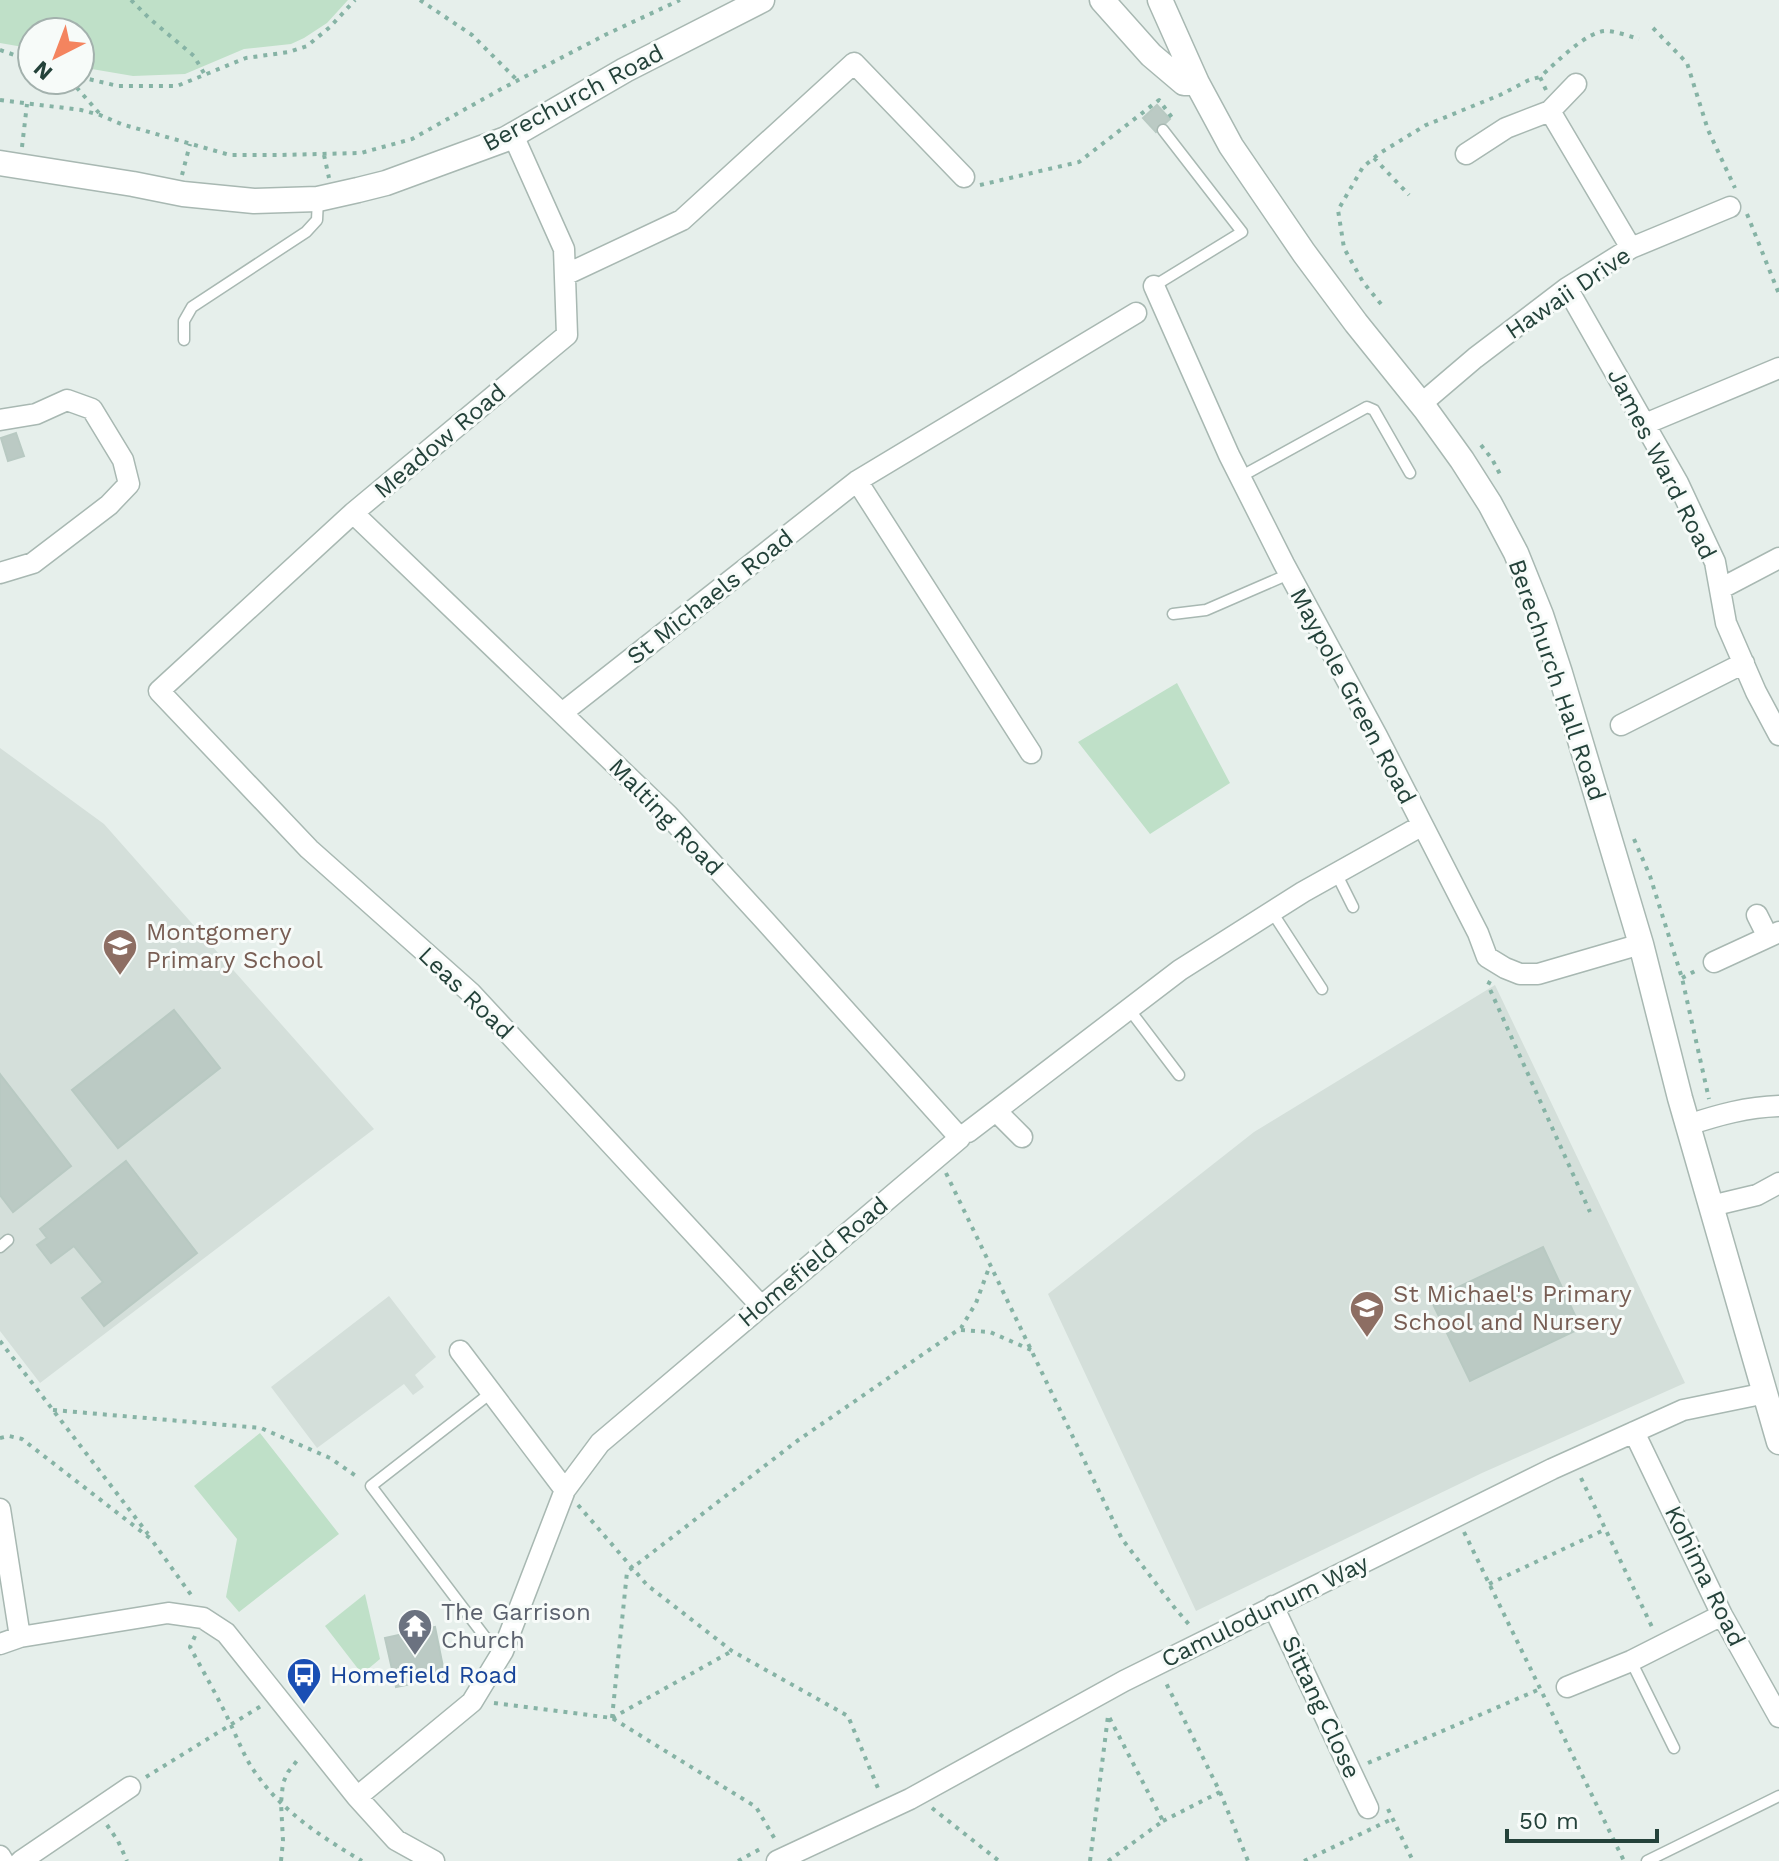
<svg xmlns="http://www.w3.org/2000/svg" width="1779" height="1861" font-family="'Work Sans',sans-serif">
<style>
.built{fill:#d4dfda}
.green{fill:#bfe0c8}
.building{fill:#bbcac4;stroke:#b8c9c2;stroke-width:2}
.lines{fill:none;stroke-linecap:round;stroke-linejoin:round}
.service-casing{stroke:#a8b8b2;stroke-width:13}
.minor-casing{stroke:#a8b8b2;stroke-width:23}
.tertiary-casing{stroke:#a8b8b2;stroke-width:27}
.path{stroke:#86b3a5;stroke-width:4;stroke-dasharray:4 6;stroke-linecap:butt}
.service{stroke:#fff;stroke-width:10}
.minor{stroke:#fff;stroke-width:20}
.tertiary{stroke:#fff;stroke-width:24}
.labels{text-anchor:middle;stroke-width:6;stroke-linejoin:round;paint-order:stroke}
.street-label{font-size:24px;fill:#24423a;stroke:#f7fbf9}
.education-label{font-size:24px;fill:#785e54;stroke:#f7fbf9;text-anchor:start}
.worship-label{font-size:24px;fill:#5b616d;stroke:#f7fbf9;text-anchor:start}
.transit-label{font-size:24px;fill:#164399;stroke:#f7fbf9;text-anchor:start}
</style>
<rect width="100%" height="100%" fill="#e6efeb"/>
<!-- built -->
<path class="built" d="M 0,748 L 104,824 L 374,1129 L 40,1383 L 0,1331 Z
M 1495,985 L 1685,1383 L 1482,1473 L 1196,1611 L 1048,1294 L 1254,1132 Z
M 389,1296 L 436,1357 L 415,1375 L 424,1387 L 413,1395 L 404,1384 L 317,1448 L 271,1387 Z"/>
<!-- green -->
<path class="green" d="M 0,0 L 348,0 L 327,23 L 304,38 L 291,44 L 244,49 L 185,74 L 133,76 L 80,67 L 80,32 L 32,32 L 32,50 L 23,47 L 0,43 Z
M 1177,683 L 1230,783 L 1150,834 L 1078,742 Z
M 260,1433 L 339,1534 L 239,1612 L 226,1597 L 237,1539 L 194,1486 Z
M 365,1594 L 380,1659 L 362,1674 L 325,1626 Z"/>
<!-- building -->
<path class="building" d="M 1157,105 L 1170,119 L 1156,132 L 1143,118 Z
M 16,433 L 24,456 L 8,461 L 1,438 Z
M 174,1010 L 220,1068 L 118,1148 L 72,1090 Z
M 0,1074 L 71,1166 L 13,1212 L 0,1195 Z
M 126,1161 L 197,1253 L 104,1326 L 82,1298 L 103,1282 L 74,1246 L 51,1263 L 37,1245 L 47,1238 L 40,1229 Z
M 1543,1247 L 1581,1328 L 1470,1381 L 1431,1300 Z
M 435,1627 L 445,1677 L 396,1687 L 385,1638 Z"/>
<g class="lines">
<!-- service casing -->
<g class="service-casing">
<path id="service" d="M 1154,286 L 1242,232 L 1163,130
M 184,340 L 184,321 L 192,307 L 306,232 L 317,220 L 318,199
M 1240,477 L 1367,407 L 1374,410 L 1410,473
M 1173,614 L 1206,610 L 1289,574
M 1336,873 L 1353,907
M 1272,912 L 1322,989
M 1129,1009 L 1179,1075
M 0,1247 L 8,1240
M 492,1392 L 371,1486 L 485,1637 L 503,1651
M 1631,1661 L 1674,1748
M 1647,1861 L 1779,1796"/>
</g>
<!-- minor casing -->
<g class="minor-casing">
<path id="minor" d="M 1576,84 L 1550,111 L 1631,248
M 513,135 L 564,249 L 567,335 L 353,513 L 159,691 L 309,849 L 471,993 L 761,1306
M 1466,154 L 1506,128 L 1550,111
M 565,275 L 682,220 L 854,63 L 964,177
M 1154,286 L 1229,455 L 1284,564 L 1377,736 L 1478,933 L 1487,957 L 1505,968 L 1520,974 L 1538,974 L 1641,944
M 1567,288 L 1678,483 L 1715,562 L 1726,623 L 1756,692 L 1779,735
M 1421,404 L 1475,358 L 1567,288 L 1631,248 L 1730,207
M 0,420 L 36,414 L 67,400 L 92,409 L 123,460 L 129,484 L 109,505 L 33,563 L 0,573
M 1645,424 L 1779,368
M 857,481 L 1031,753
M 353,513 L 668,815 L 766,922 L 960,1138 L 600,1443 L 565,1490 L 503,1651 L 472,1702 L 357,1797
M 1720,589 L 1779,558
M 562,713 L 857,481 L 1136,313
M 1621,725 L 1744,663
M 1757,915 L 1768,937
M 1714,962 L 1779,932
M 996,1111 L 1022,1137
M 1688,1125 C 1718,1115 1747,1107 1779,1106
M 968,1132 L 1180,970 L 1303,892 L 1421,826
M 1711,1206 L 1757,1195 L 1779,1183
M 460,1351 L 565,1490
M 1634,1432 L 1722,1615 L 1779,1717
M 0,1509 L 20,1637
M 1273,1606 L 1368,1808
M 0,1644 L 20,1637 L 168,1613 L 203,1618 L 226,1633 L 357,1797 L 396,1840 L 434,1861
M 1567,1687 L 1631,1661 L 1722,1615
M 0,1856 L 3,1861
M 21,1861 L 130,1787
M 777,1861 L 910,1799 L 1124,1681 L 1552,1469 L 1683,1410 L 1766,1393"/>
</g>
<!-- tertiary casing -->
<g class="tertiary-casing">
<path id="tertiary" d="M 1102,0 L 1151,55 L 1184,83 L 1197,83
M 1160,0 L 1197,83 L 1231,146 L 1304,253 L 1356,323 L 1426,410 L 1462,460 L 1490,504 L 1516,553 L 1541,615 L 1560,673 L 1641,944 L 1680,1098 L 1779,1442
M 0,163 L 133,184 L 183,194 L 254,201 L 318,199 L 358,190 L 386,183 L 506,139 L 625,70 L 762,0"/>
</g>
<!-- path -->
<path class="path" d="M 131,0 L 150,19 L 194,56 L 205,75
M 420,0 L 472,35 L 518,81
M 1653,28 L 1687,63 L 1708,130 L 1735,188
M 0,50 L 32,61
M 80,77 L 118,86 L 177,86 L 246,58 L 289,52 L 307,46 L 330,27 L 355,0
M 70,80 L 99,113
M 1546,90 L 1540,77 C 1555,64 1588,29 1608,31 C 1618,32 1629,36 1639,39
M 0,100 L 81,110 L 100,115 L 121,124 L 230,155 L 278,155 L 361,153 L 412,139 L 503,88 L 607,34 L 680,0
M 22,147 L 27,104
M 324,155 L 329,178
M 1374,158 L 1409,195
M 182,175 L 190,144
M 980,185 L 1079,162 L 1159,100 L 1173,119
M 1747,214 L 1779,294
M 1381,304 L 1363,282 L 1344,248 L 1338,210 L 1363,167 L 1380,153 L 1426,125 L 1500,95 L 1529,80 L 1540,77
M 1481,445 L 1492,459 L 1502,478
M 1634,839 L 1650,876 L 1682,978 L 1709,1099
M 1682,978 L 1697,970
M 1490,981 L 1488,985 L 1590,1212
M 946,1173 L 1122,1539 L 1174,1607 L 1192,1628
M 961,1330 L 990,1332 L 1031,1350
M 0,1341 L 148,1534
M 53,1410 L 261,1428 L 330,1458 L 359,1478
M 0,1438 L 9,1436 L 22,1439 L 151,1539 L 194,1599
M 1581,1478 L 1653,1629
M 578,1505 L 647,1585 L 732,1651 L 848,1716 L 880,1793
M 1464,1532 L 1624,1861
M 1489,1584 L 1606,1529
M 195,1636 L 190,1647 C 204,1673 219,1699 231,1725 C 239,1742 245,1759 257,1775 C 283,1812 323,1838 362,1861
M 494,1703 L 612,1718 L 756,1807 L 776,1841
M 612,1718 L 627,1572 L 797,1441 L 961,1328 L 976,1303 L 990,1265
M 612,1718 L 732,1651
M 1368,1763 L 1540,1689
M 146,1777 L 261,1706
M 1220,1792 L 1248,1861
M 932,1808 L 999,1861
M 1388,1809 L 1413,1861
M 1163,1821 L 1220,1792 L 1166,1683
M 107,1825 L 118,1841 L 127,1861
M 281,1861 L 283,1841 L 281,1803 L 283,1783 L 288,1772 L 300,1757
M 738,1861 L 762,1848
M 1090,1861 L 1108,1716
M 1108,1861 L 1163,1821 L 1108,1715
M 1304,1861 L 1392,1819"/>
<!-- service -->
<use href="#service" class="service"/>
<!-- minor -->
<use href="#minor" class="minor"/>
<!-- tertiary -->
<use href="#tertiary" class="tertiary"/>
</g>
<!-- icons -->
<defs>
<g id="school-pin" transform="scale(1.8)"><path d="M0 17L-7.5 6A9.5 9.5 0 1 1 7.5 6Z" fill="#8d6e63" stroke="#f7fbf9"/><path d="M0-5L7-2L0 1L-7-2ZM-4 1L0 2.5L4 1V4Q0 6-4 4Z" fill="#fff"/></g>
<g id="temple-pin" transform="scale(1.8)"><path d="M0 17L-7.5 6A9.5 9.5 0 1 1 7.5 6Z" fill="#6b7280" stroke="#f7fbf9"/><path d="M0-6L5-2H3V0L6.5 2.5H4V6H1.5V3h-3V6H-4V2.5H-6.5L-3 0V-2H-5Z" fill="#fff"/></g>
<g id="bus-pin" transform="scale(1.8)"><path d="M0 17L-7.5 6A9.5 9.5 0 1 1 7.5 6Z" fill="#1a4fb4" stroke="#f7fbf9"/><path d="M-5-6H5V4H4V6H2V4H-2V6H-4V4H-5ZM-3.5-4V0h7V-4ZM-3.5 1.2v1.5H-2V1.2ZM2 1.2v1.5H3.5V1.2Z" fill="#fff"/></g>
</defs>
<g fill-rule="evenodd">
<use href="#school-pin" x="120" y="946"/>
<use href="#school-pin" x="1367" y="1308"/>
<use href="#temple-pin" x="415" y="1626"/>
<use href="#bus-pin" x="304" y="1675"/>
</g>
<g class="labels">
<!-- street labels -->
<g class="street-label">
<text transform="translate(573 98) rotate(-28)" y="8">Berechurch Road</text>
<text transform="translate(1568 293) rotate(-34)" y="8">Hawaii Drive</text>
<text transform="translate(440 441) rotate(-40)" y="8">Meadow Road</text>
<text transform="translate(1662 464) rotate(63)" y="8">James Ward Road</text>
<text transform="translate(710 597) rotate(-38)" y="8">St Michaels Road</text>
<text transform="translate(1557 680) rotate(71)" y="8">Berechurch Hall Road</text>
<text transform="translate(1353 696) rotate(62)" y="8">Maypole Green Road</text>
<text transform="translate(666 817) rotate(46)" y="8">Malting Road</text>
<text transform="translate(466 993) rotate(44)" y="8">Leas Road</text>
<text transform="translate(813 1262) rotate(-40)" y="8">Homefield Road</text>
<text transform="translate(1705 1576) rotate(64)" y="8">Kohima Road</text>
<text transform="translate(1265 1611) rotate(-26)" y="8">Camulodunum Way</text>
<text transform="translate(1321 1707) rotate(65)" y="8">Sittang Close</text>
</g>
<!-- education labels -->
<g class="education-label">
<text x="146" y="940">Montgomery<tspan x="146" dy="28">Primary School</tspan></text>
<text x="1393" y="1302">St Michael's Primary<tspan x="1393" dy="28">School and Nursery</tspan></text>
</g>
<!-- worship labels -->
<g class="worship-label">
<text x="441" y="1620">The Garrison<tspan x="441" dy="28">Church</tspan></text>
</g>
<!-- transit labels -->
<g class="transit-label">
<text x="330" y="1683">Homefield Road</text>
</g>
</g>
<!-- north arrow -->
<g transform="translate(56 56) rotate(222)"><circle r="38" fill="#f7fbf9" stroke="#a3b1ad" stroke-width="2"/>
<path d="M0-6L14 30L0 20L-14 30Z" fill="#f4845f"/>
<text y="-12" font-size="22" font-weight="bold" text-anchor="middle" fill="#24423a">N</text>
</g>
<!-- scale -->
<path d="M1507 1829v12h150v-12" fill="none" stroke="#24423a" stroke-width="4"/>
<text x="1519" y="1829" font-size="24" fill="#24423a" stroke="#f7fbf9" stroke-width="6" paint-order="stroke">50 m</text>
</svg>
